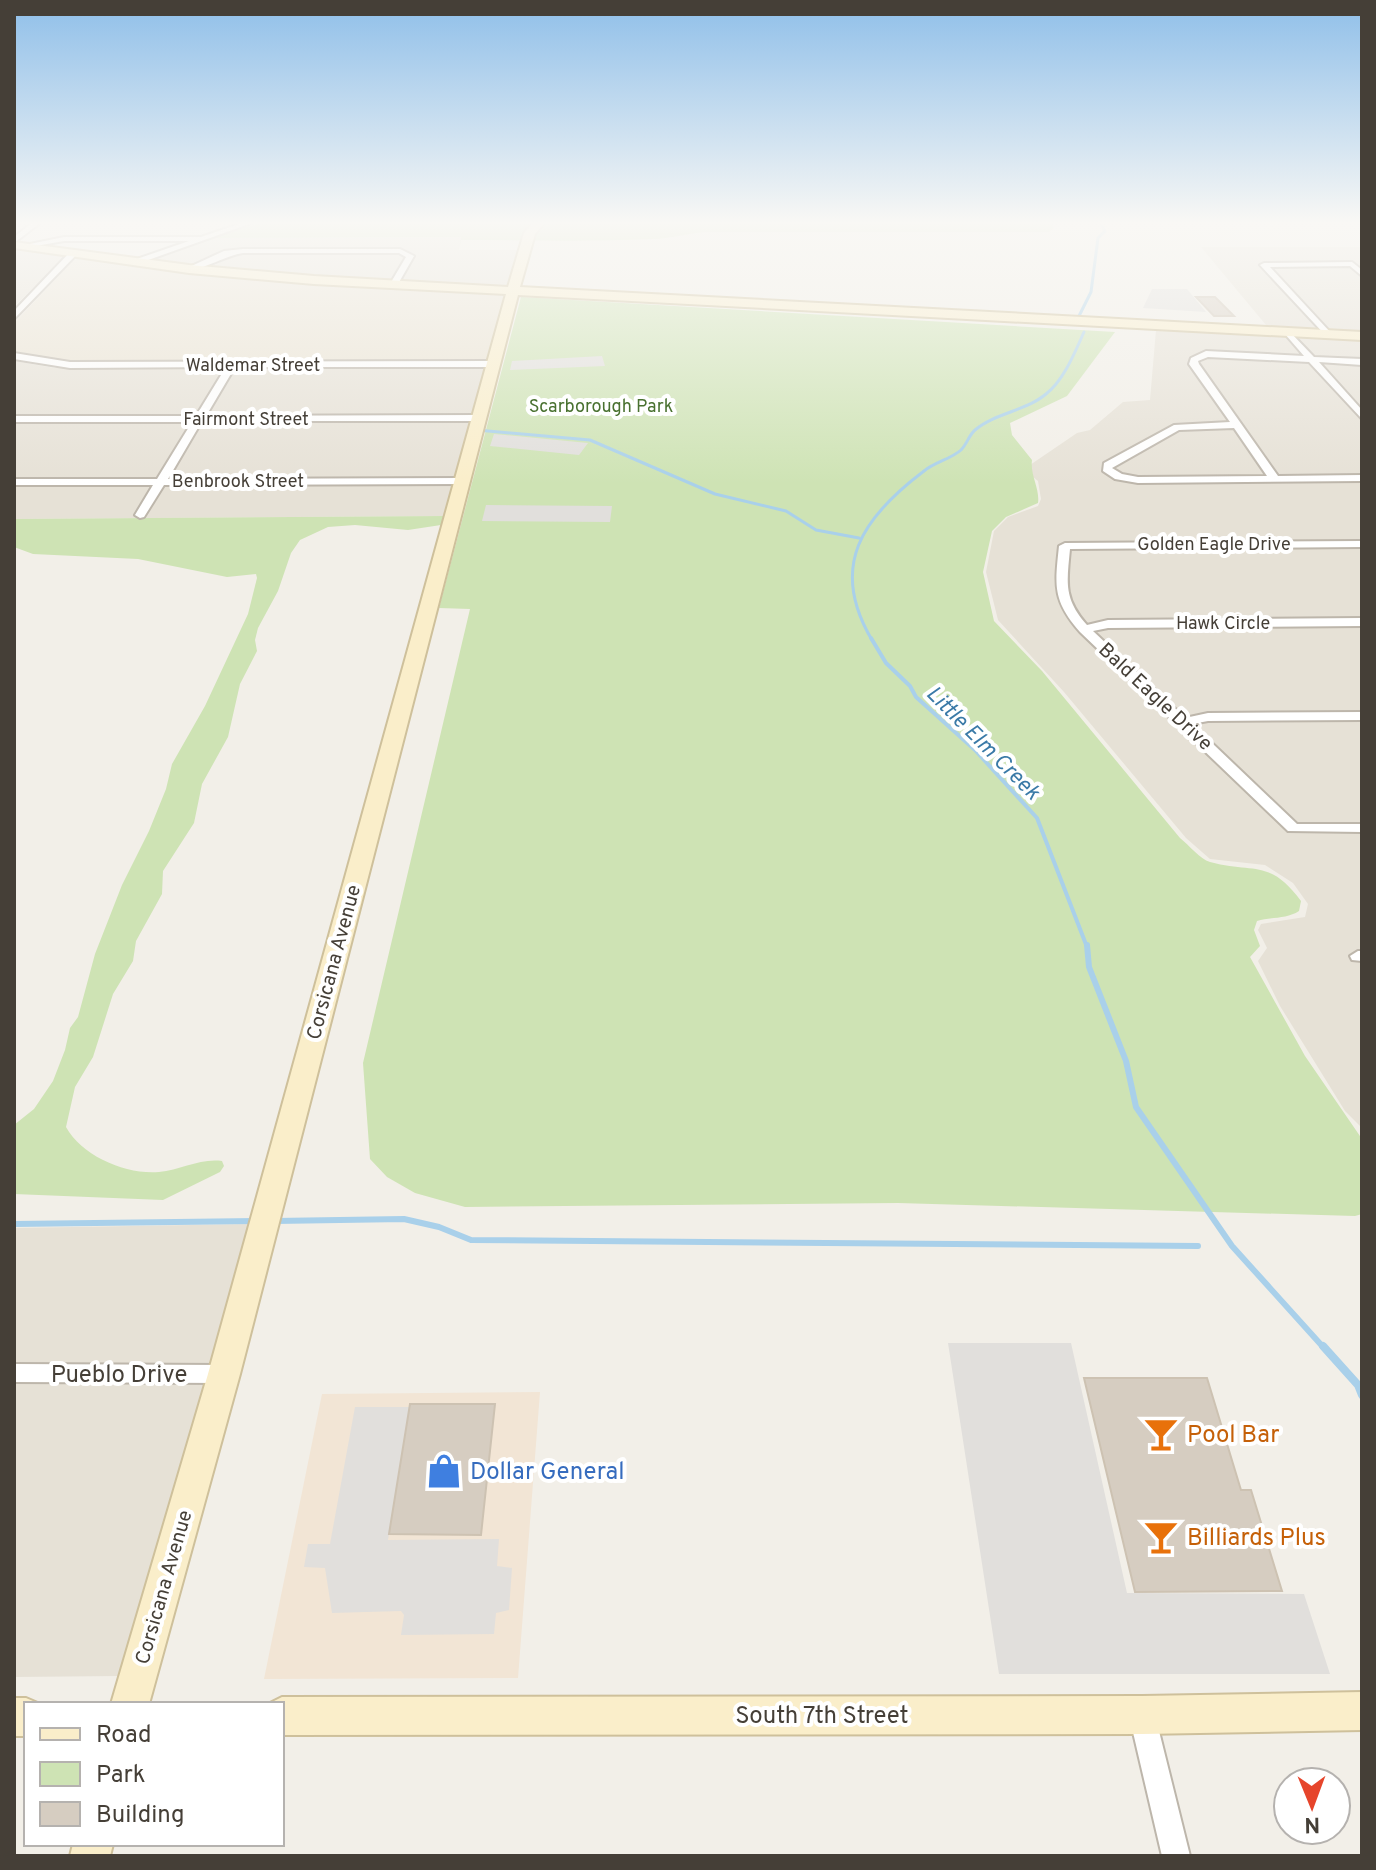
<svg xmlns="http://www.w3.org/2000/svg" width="1376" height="1870" font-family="Overpass,sans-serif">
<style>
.residential{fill:#e6e1d6}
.commercial{fill:#f2e5d5}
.education{fill:#eae3d3}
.green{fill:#cee3b4}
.parking{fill:#e1dfdc}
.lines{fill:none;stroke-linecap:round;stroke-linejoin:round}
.stream-far3{stroke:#a9d0ea;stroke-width:3}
.stream-far2{stroke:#a9d0ea;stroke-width:4}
.stream-far1{stroke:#a9d0ea;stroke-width:6}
.stream{stroke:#a9d0ea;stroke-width:8}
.building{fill:#d6cdc1;stroke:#cdc2b2;stroke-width:2}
.street-casing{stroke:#bdb6ab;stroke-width:4}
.secondary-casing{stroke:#cec09b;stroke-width:4}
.street{fill:#fff;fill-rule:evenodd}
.secondary{fill:#faeeca;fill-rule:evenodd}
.labels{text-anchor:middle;stroke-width:8;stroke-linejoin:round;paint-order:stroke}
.far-street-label{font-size:18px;fill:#453f37;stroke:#fff}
.far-park-label{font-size:18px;fill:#497130;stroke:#fff}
.street-label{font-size:20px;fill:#453f37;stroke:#fff}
.water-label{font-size:22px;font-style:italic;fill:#3a7aa7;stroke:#fff}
.near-street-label{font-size:24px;fill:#453f37;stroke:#fff}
.near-food-label{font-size:24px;fill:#c56008;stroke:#fff;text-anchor:start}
.near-shop-label{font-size:24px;fill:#366cbe;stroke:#fff;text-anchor:start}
</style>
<rect width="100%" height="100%" fill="#f2efe8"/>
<!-- residential -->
<path class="residential" d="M 462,237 L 459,250 L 519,250 L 507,289 L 303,278 L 149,261 L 212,238 Z
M 1201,247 L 1362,247 L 1362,334 L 1271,331 Z
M 14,248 L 66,254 L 14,307 Z
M 1156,330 L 1362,339 L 1362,1128 L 1345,1111 L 1280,1006 L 1258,961 L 1267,948 L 1258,930 L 1261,924 L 1305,917 L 1308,904 L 1293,883 L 1265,865 L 1210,859 L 1186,838 L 1064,692 L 998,620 L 986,572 L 994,531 L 1008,517 L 1038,506 L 1041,499 L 1038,481 L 1028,473 L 1030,465 L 1077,433 L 1090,430 L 1123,402 L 1150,400 Z
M 14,361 L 55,368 L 484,368 L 444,516 L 14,519 Z
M 250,1224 L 120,1676 L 14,1677 L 14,1228 Z"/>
<!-- commercial -->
<path class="commercial" d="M 540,1392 L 518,1678 L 264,1679 L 322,1394 Z"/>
<!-- education -->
<path class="education" d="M 83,257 L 505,293 L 486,362 L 77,363 L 14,351 L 14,323 L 74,260 Z"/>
<!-- green -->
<path class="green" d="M 260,223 L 1052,223 L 1054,228 L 1049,232 L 707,232 C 688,233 670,239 652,239 C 589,242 525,240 461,240 L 461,237 L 212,238 Z
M 521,297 L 1115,332 L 1067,396 L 1010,423 L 1012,435 L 1032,460 C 1030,476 1040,488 1038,503 L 1006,517 L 992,531 L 983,572 L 994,621 L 1042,671 L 1180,838 C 1189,845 1200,859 1210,862 C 1254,874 1269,858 1301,901 L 1299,911 C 1287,919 1271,917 1257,921 L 1254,930 L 1260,946 L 1250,957 L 1305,1056 L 1362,1139 L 1362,1214 L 1355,1216 L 898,1203 L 465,1207 L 415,1193 L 387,1177 L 370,1159 L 363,1063 L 470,609 L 439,608 Z
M 444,516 L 441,525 L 408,530 L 355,525 L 328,527 L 300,540 L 291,553 L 278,591 L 258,628 L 255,640 L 257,651 L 240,684 L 228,737 L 202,784 L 194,823 L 163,871 L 162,894 L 136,941 L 133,961 L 113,994 L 93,1057 L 75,1087 L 66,1127 C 82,1156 126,1175 159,1172 C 181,1170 200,1158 222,1161 L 224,1166 L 220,1172 L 163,1200 L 14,1194 L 14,1125 L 34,1109 L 53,1081 L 65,1050 L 70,1028 L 78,1017 L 95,954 L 122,885 L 149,831 L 166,789 L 172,764 L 205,706 L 248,614 L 257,578 L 256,574 L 227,577 L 138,559 L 33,554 L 14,547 L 14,519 Z"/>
<!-- parking -->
<path class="parking" d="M 1152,289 L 1187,289 L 1206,312 L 1143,308 Z
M 602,356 L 605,366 L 510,370 L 512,361 Z
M 494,434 L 526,437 L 588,443 L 579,455 L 490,446 Z
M 486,505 L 612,506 L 610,522 L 482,521 Z
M 948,1343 L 1071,1343 L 1127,1593 L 1304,1594 L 1330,1674 L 999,1674 Z
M 355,1407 L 410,1407 L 388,1540 L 499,1539 L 497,1566 L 512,1568 L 509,1610 L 496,1613 L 494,1634 L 401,1635 L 404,1615 L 401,1611 L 332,1613 L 325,1568 L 304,1567 L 308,1544 L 330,1544 Z"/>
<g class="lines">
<!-- stream-far3 -->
<path class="stream-far3" d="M 1077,320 L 1091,292 L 1098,238 L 1105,231 L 1100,223
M 477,430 L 590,440 L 715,494 L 786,511 L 816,530 L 859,538
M 872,640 C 828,566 863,517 924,471 C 935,462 951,459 961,450 C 967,444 969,435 975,430 C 995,413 1026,411 1046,394 C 1064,380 1075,352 1084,332"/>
<!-- stream-far2 -->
<path class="stream-far2" d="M 871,638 L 886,663 L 910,686 L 916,697 L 975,750 L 1037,818 L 1087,947"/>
<!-- stream-far1 -->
<path class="stream-far1" d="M 1087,945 L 1089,967 L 1126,1061 L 1136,1107 L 1232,1246 L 1324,1348
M 275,1221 L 404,1219 L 439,1227 L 471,1240 L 1198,1246
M 14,1224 L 257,1221"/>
<!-- stream -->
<path class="stream" d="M 1323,1346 L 1358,1385 L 1362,1395"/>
</g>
<!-- building -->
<path class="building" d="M 1196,297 L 1215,297 L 1234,316 L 1214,316 Z
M 1084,1378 L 1207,1378 L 1241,1490 L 1251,1490 L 1282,1591 L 1135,1592 Z
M 410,1404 L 495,1404 L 481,1535 L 389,1534 Z"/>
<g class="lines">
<!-- street casing -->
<g class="street-casing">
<path id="street" d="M 32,223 L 40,223 L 14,243 L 14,237 Z
M 242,223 L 252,223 L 137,264 L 134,260 L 189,241 L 64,241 L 24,248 L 20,246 L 64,237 L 201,237 Z
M 243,249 L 400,249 L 414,256 L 398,284 L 394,286 L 390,284 L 406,257 L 399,253 L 243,253 C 227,255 197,273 185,269 L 224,251 Z
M 72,250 L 79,252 L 14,319 L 14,311 Z
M 1352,262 L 1362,270 L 1362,276 L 1350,266 L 1270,267 L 1331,333 L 1331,337 L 1328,338 L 1260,265 L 1264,263 Z
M 1289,331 L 1314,357 L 1362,359 L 1362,365 L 1319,362 L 1362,410 L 1362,419 L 1309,362 L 1208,357 L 1198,361 L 1199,364 L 1278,476 L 1362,475 L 1362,481 L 1138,483 L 1115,479 L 1103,471 L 1104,463 L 1174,425 L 1230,422 L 1189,364 L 1191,358 L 1206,351 L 1304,356 L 1285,334 ZM 1234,428 L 1267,476 L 1138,477 L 1122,474 L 1112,468 L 1179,430 Z
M 14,353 L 70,362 L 492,361 L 497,364 L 492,367 L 235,367 L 206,416 L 479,415 L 484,418 L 479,421 L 202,421 L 168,479 L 463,478 L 468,481 L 463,484 L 164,485 L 144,517 L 140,518 L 135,515 L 153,485 L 14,485 L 14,479 L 157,479 L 192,422 L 14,422 L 14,416 L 196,416 L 226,367 L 70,368 L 14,359 Z
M 1362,541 L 1362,547 L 1070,549 C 1067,582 1063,598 1087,625 L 1108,620 L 1362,618 L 1362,626 L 1108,628 L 1093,631 L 1185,718 L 1208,713 L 1362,712 L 1362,720 L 1208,721 L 1192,724 L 1297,824 L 1362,824 L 1362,832 L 1288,831 L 1080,632 C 1052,600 1055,585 1059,546 L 1065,543 Z
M 1358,951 L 1362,951 L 1362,961 L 1352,960 L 1350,956 Z
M 14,1364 L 224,1365 L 232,1368 L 235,1374 L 232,1380 L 224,1383 L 14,1382 Z
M 1142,1702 L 1151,1706 L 1155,1715 L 1190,1856 L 1162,1856 L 1129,1715 L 1133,1706 Z"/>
</g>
<!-- secondary casing -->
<g class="secondary-casing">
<path id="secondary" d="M 533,223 L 544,223 L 535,234 L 520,287 L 1362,332 L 1362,340 L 518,295 L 240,1374 L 149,1704 L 111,1704 L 208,1374 L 506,294 L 314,284 L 189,273 L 14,248 L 14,242 L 189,265 L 314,276 L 508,287 L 524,233 Z
M 1362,1692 L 1362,1730 L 1142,1734 L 282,1735 L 282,1704 L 268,1704 L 282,1697 L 1142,1696 Z
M 14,1698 L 26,1698 L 40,1704 L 26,1704 L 26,1736 L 14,1736 Z
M 73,1844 L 113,1844 L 110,1856 L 70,1856 Z"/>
</g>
<!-- street -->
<use href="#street" class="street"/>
<!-- secondary -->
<use href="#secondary" class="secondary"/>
</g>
<!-- sky -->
<linearGradient id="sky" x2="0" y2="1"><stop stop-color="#8fbfe9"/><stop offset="0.46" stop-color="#f9f8f5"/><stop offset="1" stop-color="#f9f8f5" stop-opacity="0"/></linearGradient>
<rect width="1376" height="484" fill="url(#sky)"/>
<!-- icons -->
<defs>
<g id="bar-bare" transform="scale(2.76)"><path d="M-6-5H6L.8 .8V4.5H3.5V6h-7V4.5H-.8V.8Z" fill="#e8710a" stroke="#fff" stroke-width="2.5" paint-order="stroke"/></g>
<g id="shop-bare" transform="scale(2.76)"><path d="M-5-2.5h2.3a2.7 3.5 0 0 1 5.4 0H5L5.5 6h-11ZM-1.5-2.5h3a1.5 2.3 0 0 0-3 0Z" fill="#3f7fe0" stroke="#fff" stroke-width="2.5" paint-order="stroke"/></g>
</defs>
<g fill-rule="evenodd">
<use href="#bar-bare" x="1161" y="1434"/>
<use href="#shop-bare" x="444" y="1471"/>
<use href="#bar-bare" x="1161" y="1537"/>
</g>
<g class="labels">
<!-- far-street labels -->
<g class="far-street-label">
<text x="253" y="371">Waldemar Street</text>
<text x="246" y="425">Fairmont Street</text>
<text x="238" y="487">Benbrook Street</text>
<text x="1214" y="550">Golden Eagle Drive</text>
<text x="1223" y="629">Hawk Circle</text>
</g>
<!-- far-park labels -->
<g class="far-park-label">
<text x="601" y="412">Scarborough Park</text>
</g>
<!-- street labels -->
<g class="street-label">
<text transform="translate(1156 696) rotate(43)" y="7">Bald Eagle Drive</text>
<text transform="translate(333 962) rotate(-75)" y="7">Corsicana Avenue</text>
<text transform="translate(163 1587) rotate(-74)" y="7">Corsicana Avenue</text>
</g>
<!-- water labels -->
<g class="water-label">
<text transform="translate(984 742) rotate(45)" y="8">Little Elm Creek</text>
</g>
<!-- near-street labels -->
<g class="near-street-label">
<text x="119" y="1382">Pueblo Drive</text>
<text x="822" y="1723">South 7th Street</text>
</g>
<!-- near-food labels -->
<g class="near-food-label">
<text x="1187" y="1442">Pool Bar</text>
<text x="1187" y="1545">Billiards Plus</text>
</g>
<!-- near-shop labels -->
<g class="near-shop-label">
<text x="470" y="1479">Dollar General</text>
</g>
</g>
<!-- border -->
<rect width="1376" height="1870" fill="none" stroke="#453f37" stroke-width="32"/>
<!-- legend -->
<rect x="24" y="1702" width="260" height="144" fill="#ffffff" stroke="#b5b2af" stroke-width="2"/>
<rect x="40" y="1728" width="40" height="12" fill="#faeeca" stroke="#b5b2af" stroke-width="2"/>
<text x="96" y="1742" font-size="24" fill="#453f37">Road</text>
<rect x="40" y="1762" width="40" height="24" fill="#cee3b4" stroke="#b5b2af" stroke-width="2"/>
<text x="96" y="1782" font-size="24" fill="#453f37">Park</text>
<rect x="40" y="1802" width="40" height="24" fill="#d6cdc1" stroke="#b5b2af" stroke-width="2"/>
<text x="96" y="1822" font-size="24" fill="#453f37">Building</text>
<!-- north arrow -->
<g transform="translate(1312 1806) rotate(179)"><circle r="38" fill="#ffffff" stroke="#b5b2af" stroke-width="2"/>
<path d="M0-6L14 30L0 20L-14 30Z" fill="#e6452b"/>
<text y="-12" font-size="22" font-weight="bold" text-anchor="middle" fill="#453f37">N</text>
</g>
</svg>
